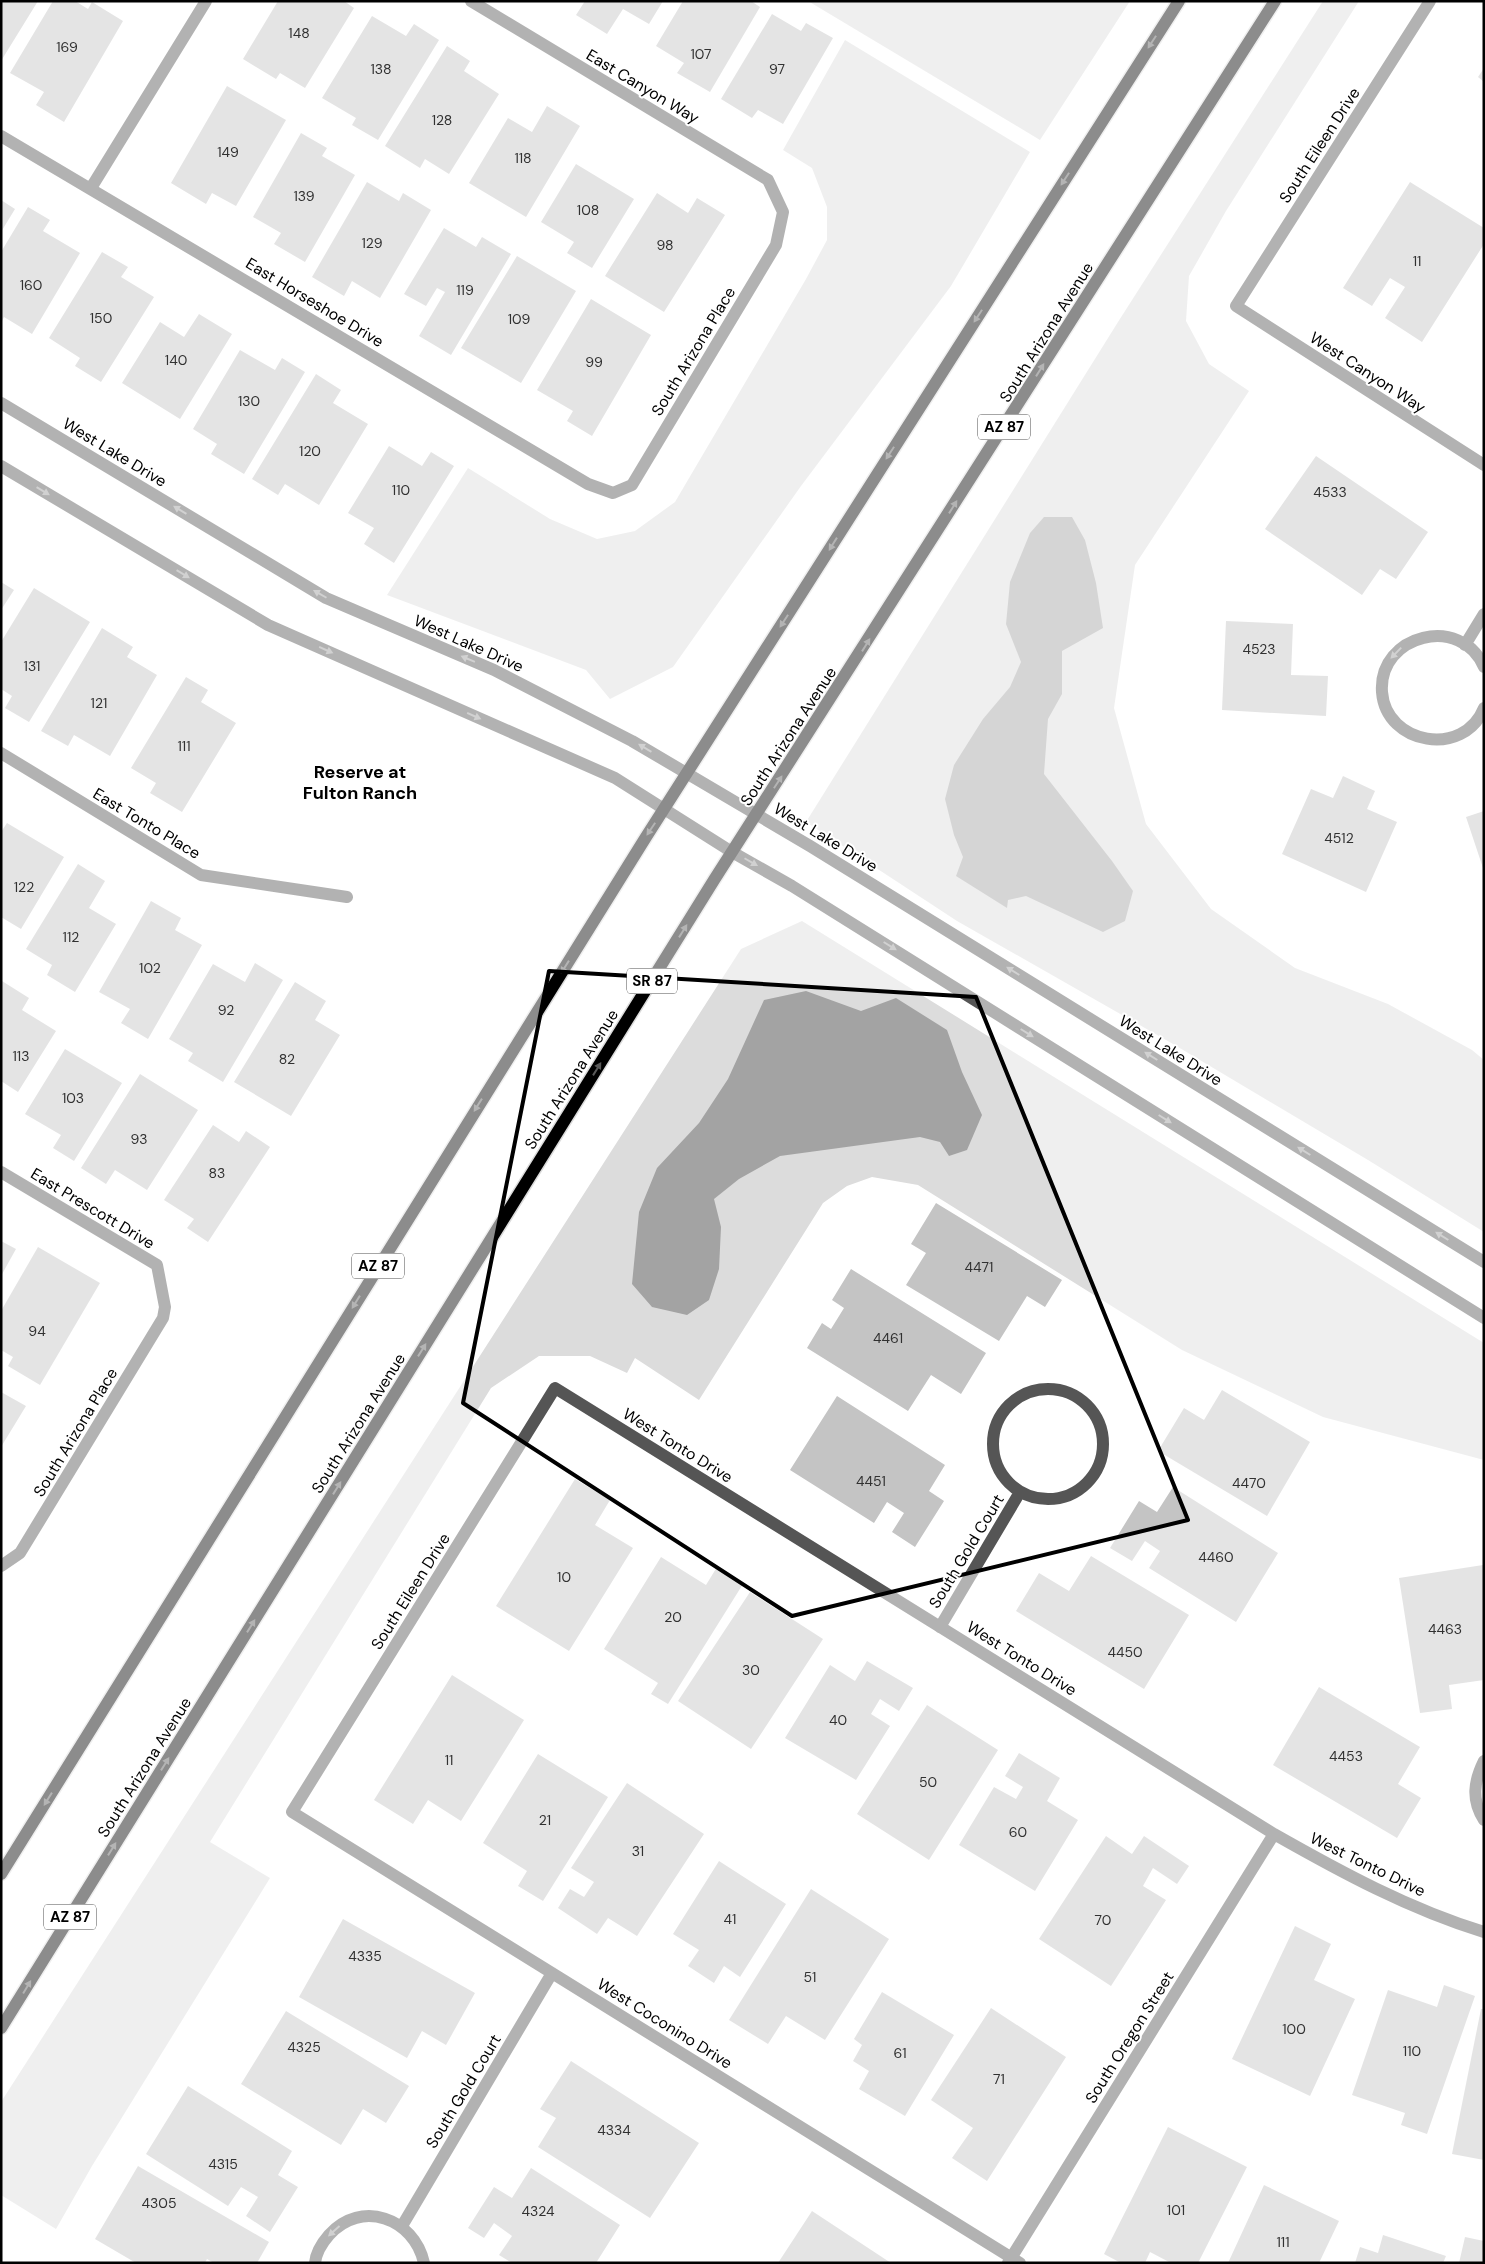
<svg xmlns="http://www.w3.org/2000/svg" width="1485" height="2264" font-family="'DM Sans',sans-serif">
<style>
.green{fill:#dcdcdc}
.water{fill:#a3a3a3}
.building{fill:#c4c4c4}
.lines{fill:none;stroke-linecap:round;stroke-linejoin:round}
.major-casing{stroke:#dbdbdb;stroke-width:15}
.minor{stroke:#555;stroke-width:12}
.major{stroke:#000;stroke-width:12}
.oneway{fill:#595959}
.oneway2{fill:#999}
.marked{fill:none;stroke:#000;stroke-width:4;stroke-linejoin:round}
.labels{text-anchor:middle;stroke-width:4;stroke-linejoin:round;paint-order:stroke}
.number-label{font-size:14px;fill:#313131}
.shield{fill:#fff;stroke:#4c4c4c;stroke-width:1}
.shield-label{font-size:15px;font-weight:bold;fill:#000}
.street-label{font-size:16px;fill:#000;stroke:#fff}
.neighbourhood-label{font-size:18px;font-weight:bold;fill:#000;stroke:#fff}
</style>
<rect width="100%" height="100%" fill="#fff"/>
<!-- green -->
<path class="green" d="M 808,1 L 1130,1 L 1040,140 Z
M 1323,1 L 1359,1 L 1226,211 L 1189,276 L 1186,321 L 1209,364 L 1249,391 L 1135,565 L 1114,708 L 1146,824 L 1211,909 L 1295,968 L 1388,1004 L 1472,1050 L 1484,1060 L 1484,1232 L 1368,1160 L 1173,1044 L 957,921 L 806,822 L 1118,322 Z
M 845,40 L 1030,152 L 951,286 L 801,486 L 673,667 L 610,699 L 586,670 L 387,595 L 468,468 L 550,519 L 597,539 L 635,531 L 675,502 L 806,279 L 827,240 L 827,207 L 812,168 L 783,150 Z
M 802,921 L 1484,1343 L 1484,1460 L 1323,1417 L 1182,1350 L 918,1185 L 872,1177 L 847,1186 L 823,1203 L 699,1400 L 635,1358 L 627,1373 L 590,1356 L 539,1356 L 491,1388 L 210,1842 L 270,1878 L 92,2166 L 56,2229 L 1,2195 L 1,2102 L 741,949 Z"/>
<!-- water -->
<path class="water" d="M 1044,517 L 1072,517 L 1085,540 L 1096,583 L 1103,628 L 1062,651 L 1062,694 L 1048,719 L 1044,774 L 1112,861 L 1133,891 L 1125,921 L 1103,932 L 1026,896 L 1008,900 L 1007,908 L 956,876 L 963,857 L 954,835 L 945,799 L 954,765 L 983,719 L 1010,687 L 1021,662 L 1006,624 L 1010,582 L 1030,533 Z
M 806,991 L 861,1011 L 896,998 L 947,1030 L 962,1072 L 982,1115 L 967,1150 L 949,1156 L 940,1142 L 920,1137 L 780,1156 L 739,1179 L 714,1199 L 721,1227 L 719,1269 L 709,1300 L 687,1315 L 652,1307 L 632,1284 L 639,1212 L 657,1168 L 699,1123 L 728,1079 L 764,1000 Z"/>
<!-- building -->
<path class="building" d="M 1,1 L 38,1 L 1,61 Z
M 53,1 L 75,1 L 88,9 L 92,2 L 123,21 L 64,122 L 36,105 L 44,92 L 10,73 Z
M 278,1 L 344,1 L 354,8 L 305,88 L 280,73 L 276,79 L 243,59 Z
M 585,1 L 663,1 L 649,24 L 623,9 L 607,34 L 576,15 Z
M 683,1 L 751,1 L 760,7 L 710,92 L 677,73 L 684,63 L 656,46 Z
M 772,14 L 801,31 L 806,23 L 833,38 L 783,124 L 758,110 L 752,118 L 721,99 Z
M 372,16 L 406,36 L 414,24 L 439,40 L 378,140 L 352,125 L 356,118 L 322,98 Z
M 447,46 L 470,61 L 464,71 L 499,94 L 449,174 L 425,159 L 420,168 L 385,146 Z
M 1484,68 L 1484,82 L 1478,77 Z
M 227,86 L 286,120 L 236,206 L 212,193 L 206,204 L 171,183 Z
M 547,106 L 580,126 L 526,217 L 469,183 L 508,118 L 532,132 Z
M 301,133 L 327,148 L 322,156 L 355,175 L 305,262 L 274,244 L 281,233 L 253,217 Z
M 576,164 L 634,199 L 592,268 L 567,253 L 574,242 L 541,222 Z
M 367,182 L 399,201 L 403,193 L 431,210 L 380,298 L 352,281 L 344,296 L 312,277 Z
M 1410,182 L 1484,228 L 1484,244 L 1422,342 L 1385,318 L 1405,287 L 1390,278 L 1372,306 L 1343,288 Z
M 657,193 L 688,213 L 697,198 L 725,215 L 664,312 L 605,276 Z
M 1,200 L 15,209 L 1,232 Z
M 28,207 L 50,220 L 43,231 L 80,253 L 32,334 L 4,317 L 1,323 L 1,252 Z
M 444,228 L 476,247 L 482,237 L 511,254 L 451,355 L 419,336 L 445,292 L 437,288 L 426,306 L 404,294 Z
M 102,252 L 128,267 L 121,277 L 154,297 L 101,382 L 75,366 L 80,358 L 49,338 Z
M 517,256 L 576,291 L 521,383 L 461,348 Z
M 591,299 L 651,335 L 592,436 L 567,421 L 573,411 L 537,390 Z
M 199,314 L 232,334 L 180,419 L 122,383 L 160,322 L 184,337 Z
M 240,350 L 275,370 L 282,358 L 305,372 L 244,474 L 211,454 L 217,444 L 193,429 Z
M 316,374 L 341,390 L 333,403 L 368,424 L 319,505 L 285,484 L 278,495 L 252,479 Z
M 389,446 L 422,466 L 431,452 L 454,466 L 394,563 L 364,544 L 374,528 L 348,513 Z
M 1316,456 L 1428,532 L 1396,579 L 1380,569 L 1362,595 L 1265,529 Z
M 1,582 L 14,590 L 1,610 Z
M 34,588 L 90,622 L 29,722 L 5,708 L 12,696 L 1,689 L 1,642 Z
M 1226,621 L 1293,624 L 1291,675 L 1328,676 L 1326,716 L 1222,710 Z
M 102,628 L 133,647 L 127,657 L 157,675 L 110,756 L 74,735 L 68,746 L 41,731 Z
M 186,677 L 208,690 L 201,702 L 236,723 L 182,812 L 150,793 L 156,783 L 131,768 Z
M 1343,776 L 1375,791 L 1367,809 L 1397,822 L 1366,892 L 1282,854 L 1311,789 L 1333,798 Z
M 1484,811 L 1484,868 L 1483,868 L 1466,817 Z
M 7,823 L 64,857 L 21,929 L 1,917 L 1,832 Z
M 78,864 L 105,881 L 89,908 L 116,924 L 75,992 L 47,975 L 52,965 L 26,949 Z
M 151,901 L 181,918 L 175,930 L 202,945 L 148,1039 L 121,1023 L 130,1009 L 99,992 Z
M 255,963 L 283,980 L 223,1082 L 188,1061 L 193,1053 L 169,1039 L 213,964 L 245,982 Z
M 2,981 L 29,998 L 22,1010 L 56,1031 L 18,1092 L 1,1081 Z
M 295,982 L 326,1001 L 315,1020 L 340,1035 L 291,1116 L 234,1082 Z
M 65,1049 L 122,1083 L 74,1161 L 53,1148 L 61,1135 L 25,1114 Z
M 140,1074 L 198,1110 L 147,1190 L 115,1170 L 106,1184 L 81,1168 Z
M 213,1125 L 239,1142 L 246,1131 L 270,1147 L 208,1242 L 187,1228 L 194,1219 L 164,1200 Z
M 936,1203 L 1062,1280 L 1045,1307 L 1027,1296 L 999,1341 L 906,1285 L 926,1253 L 911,1244 Z
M 1,1241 L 16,1249 L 1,1276 Z
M 38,1247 L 100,1283 L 40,1385 L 8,1366 L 13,1357 L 1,1350 L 1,1311 Z
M 851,1269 L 986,1353 L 961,1394 L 931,1375 L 908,1411 L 807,1348 L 822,1323 L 831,1329 L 844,1308 L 832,1300 Z
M 1222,1390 L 1310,1442 L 1267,1516 L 1158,1451 L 1184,1408 L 1204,1420 Z
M 1,1392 L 26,1406 L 1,1447 Z
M 837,1396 L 945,1465 L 929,1491 L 944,1501 L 915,1547 L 892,1532 L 904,1513 L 887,1502 L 874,1523 L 790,1470 Z
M 575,1479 L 610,1500 L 595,1525 L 633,1548 L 569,1651 L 496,1606 Z
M 1173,1487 L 1278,1553 L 1236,1622 L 1149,1568 L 1160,1551 L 1145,1541 L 1132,1561 L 1110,1548 L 1139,1501 L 1157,1512 Z
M 1091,1556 L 1189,1615 L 1144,1689 L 1016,1611 L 1039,1573 L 1069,1591 Z
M 661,1557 L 706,1585 L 717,1567 L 743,1584 L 668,1704 L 651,1694 L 658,1683 L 604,1649 Z
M 1483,1565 L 1484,1680 L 1449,1685 L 1452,1709 L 1420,1713 L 1399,1578 Z
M 750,1592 L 823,1639 L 751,1749 L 678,1701 Z
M 867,1661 L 913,1688 L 899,1711 L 880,1699 L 871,1714 L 890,1726 L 856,1780 L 785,1738 L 830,1665 L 855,1681 Z
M 452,1675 L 524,1720 L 461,1821 L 428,1800 L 413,1824 L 374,1800 Z
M 1319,1687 L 1420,1747 L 1398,1784 L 1421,1798 L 1397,1838 L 1273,1765 Z
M 927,1705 L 998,1750 L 929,1860 L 857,1814 Z
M 1019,1753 L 1060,1778 L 1047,1801 L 1078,1820 L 1035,1891 L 959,1845 L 994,1787 L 1016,1799 L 1023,1787 L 1005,1776 Z
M 538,1754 L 608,1797 L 543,1901 L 518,1886 L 527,1871 L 483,1843 Z
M 627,1783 L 704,1834 L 637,1936 L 608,1918 L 597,1934 L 558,1908 L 570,1889 L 584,1897 L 594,1882 L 571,1868 Z
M 1106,1836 L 1132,1854 L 1144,1836 L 1189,1866 L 1177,1884 L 1153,1868 L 1143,1886 L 1166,1900 L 1111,1986 L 1039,1939 Z
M 719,1861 L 786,1904 L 740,1977 L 724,1966 L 714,1983 L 688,1966 L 699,1950 L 673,1934 Z
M 811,1889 L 889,1939 L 825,2040 L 786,2016 L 768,2044 L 729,2020 Z
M 343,1919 L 475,1993 L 446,2045 L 422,2031 L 407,2058 L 299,1997 Z
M 1295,1926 L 1331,1944 L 1314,1980 L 1355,1999 L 1310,2096 L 1232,2059 Z
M 1444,1985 L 1475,1996 L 1427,2134 L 1401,2125 L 1405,2113 L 1352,2095 L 1388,1990 L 1437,2007 Z
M 882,1992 L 954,2035 L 905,2116 L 859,2089 L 869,2071 L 853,2061 L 862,2045 L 854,2039 Z
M 991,2008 L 1066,2057 L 987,2181 L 952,2158 L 973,2128 L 931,2100 Z
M 1481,2009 L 1484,2009 L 1484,2160 L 1452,2154 Z
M 286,2011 L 409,2086 L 386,2123 L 363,2109 L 341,2145 L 241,2084 Z
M 571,2061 L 699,2143 L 650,2218 L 538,2147 L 556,2118 L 540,2109 Z
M 188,2086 L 292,2151 L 278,2175 L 298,2187 L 270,2232 L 246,2216 L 258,2197 L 241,2187 L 228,2206 L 146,2154 Z
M 1168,2127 L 1247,2167 L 1198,2263 L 1171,2263 L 1150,2252 L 1145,2263 L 1121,2263 L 1104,2254 Z
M 138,2166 L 269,2242 L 257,2263 L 214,2263 L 207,2259 L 205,2263 L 136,2263 L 95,2239 Z
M 531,2168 L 620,2225 L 596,2263 L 512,2263 L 499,2255 L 512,2236 L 494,2223 L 484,2238 L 468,2228 L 494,2187 L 512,2198 Z
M 1264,2185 L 1339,2221 L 1319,2263 L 1228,2263 Z
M 812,2211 L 891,2263 L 778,2263 Z
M 1383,2235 L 1446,2256 L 1443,2263 L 1355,2263 L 1360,2247 L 1378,2253 Z
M 1465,2237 L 1484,2241 L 1484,2263 L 1459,2263 Z"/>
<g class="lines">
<!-- major casing -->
<g class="major-casing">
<path id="major" d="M 1,1874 L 646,837 L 1179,1
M 1,2028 L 714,880 L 1275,1"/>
</g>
<!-- minor -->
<path class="minor" d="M 1430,1 L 1236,306 L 1484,465
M 1,136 L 588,484 L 613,493 L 632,485 L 776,245 L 783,212 L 768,180 L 471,1
M 91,188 L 206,1
M 1,403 L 326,598 L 494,670 L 632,741 L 810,846 L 1484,1262
M 1,466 L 268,625 L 615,778 L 732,852 L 792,886 L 1484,1318
M 1465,645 L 1484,614
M 1484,667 C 1462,614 1378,634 1382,692 C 1386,745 1464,758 1484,708
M 1,753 L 201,875 L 347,897
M 1,1172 L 157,1265 L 165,1307 L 163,1318 L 20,1553 L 1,1566
M993 1444a55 55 0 1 1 110 0a55 55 0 1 1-110 0Z
M 940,1627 L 1020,1492
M 1484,1761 C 1474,1781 1471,1800 1484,1820
M 402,2226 L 552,1973
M 315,2263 C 316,2253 322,2243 329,2235 C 361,2199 414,2218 424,2263
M 1008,2263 L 1274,1834
M 1020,2263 L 292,1812 L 555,1388 L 1274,1834 C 1341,1872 1409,1909 1484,1932"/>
<!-- major -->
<use href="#major" class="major"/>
</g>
<!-- one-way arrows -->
<defs><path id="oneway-solid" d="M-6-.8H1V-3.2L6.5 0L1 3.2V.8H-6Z" transform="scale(1.25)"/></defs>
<g class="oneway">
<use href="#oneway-solid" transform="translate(1152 42) rotate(123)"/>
<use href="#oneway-solid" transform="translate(1065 179) rotate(123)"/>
<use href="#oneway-solid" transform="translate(978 316) rotate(123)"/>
<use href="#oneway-solid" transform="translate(1040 370) rotate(-58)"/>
<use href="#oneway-solid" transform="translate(890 453) rotate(123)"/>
<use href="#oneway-solid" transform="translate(953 507) rotate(-58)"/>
<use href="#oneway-solid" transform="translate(833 544) rotate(122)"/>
<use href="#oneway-solid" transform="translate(784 621) rotate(123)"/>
<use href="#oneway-solid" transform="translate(866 645) rotate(-58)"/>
<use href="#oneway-solid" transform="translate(778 782) rotate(-57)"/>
<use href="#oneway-solid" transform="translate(651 829) rotate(124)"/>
<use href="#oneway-solid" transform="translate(683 931) rotate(-58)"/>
<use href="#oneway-solid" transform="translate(565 967) rotate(122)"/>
<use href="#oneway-solid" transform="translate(597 1069) rotate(-58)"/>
<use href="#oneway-solid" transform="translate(478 1105) rotate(122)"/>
<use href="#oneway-solid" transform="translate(356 1302) rotate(122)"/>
<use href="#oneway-solid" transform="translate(422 1350) rotate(-58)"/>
<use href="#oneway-solid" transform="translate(337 1488) rotate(-58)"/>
<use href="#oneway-solid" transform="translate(251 1626) rotate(-58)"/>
<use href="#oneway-solid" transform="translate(165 1764) rotate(-58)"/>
<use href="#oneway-solid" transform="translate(48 1799) rotate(122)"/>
<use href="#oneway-solid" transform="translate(112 1849) rotate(-58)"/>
<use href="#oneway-solid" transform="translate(27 1987) rotate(-59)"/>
</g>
<g class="oneway2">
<use href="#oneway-solid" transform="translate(43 491) rotate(31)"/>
<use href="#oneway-solid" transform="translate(180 510) rotate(-149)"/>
<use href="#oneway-solid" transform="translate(183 574) rotate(31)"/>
<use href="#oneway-solid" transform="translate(320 594) rotate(-150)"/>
<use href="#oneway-solid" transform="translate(326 650) rotate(24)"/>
<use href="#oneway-solid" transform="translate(1396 653) rotate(134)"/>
<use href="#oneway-solid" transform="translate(468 659) rotate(-157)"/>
<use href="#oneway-solid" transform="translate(474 716) rotate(24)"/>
<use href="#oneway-solid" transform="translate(645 748) rotate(-149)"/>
<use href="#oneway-solid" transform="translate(751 862) rotate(30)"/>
<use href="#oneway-solid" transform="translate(890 946) rotate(32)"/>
<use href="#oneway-solid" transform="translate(1013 971) rotate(-148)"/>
<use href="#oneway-solid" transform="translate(1027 1033) rotate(32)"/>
<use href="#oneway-solid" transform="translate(1151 1056) rotate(-148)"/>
<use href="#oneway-solid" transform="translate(1165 1119) rotate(32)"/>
<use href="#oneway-solid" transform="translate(1304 1151) rotate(-148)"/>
<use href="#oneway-solid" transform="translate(1442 1236) rotate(-148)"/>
<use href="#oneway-solid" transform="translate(334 2231) rotate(138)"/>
</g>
<!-- marked area -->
<path d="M0 0H1485V2264H0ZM 549,971 L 976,997 L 1188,1520 L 792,1616 L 463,1403 Z" fill="#fff" fill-opacity=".55" fill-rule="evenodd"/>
<path class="marked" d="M 549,971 L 976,997 L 1188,1520 L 792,1616 L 463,1403 Z"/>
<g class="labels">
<!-- number labels -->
<g class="number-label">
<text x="299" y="38">148</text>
<text x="67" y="52">169</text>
<text x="701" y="59">107</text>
<text x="381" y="74">138</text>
<text x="777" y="74">97</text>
<text x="442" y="125">128</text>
<text x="228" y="157">149</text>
<text x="523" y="163">118</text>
<text x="304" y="201">139</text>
<text x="588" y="215">108</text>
<text x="372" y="248">129</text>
<text x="665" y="250">98</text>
<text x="1417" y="266">11</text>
<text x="31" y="290">160</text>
<text x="465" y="295">119</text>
<text x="101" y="323">150</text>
<text x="519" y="324">109</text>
<text x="176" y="365">140</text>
<text x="594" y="367">99</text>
<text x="249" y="406">130</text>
<text x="310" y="456">120</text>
<text x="401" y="495">110</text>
<text x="1330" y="497">4533</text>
<text x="1259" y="654">4523</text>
<text x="32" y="671">131</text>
<text x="99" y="708">121</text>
<text x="184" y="751">111</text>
<text x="1339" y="843">4512</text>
<text x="24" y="892">122</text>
<text x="71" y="942">112</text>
<text x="150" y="973">102</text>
<text x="226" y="1015">92</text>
<text x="21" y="1061">113</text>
<text x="287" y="1064">82</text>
<text x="73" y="1103">103</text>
<text x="139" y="1144">93</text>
<text x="217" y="1178">83</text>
<text x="979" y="1272">4471</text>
<text x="37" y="1336">94</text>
<text x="888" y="1343">4461</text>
<text x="871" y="1486">4451</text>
<text x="1249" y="1488">4470</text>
<text x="1216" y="1562">4460</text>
<text x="564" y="1582">10</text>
<text x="673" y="1622">20</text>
<text x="1445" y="1634">4463</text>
<text x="1125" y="1657">4450</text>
<text x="751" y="1675">30</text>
<text x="838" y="1725">40</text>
<text x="1346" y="1761">4453</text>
<text x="449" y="1765">11</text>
<text x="928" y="1787">50</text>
<text x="545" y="1825">21</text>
<text x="1018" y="1837">60</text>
<text x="638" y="1856">31</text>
<text x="730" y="1924">41</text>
<text x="1103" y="1925">70</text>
<text x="365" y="1961">4335</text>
<text x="810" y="1982">51</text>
<text x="1294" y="2034">100</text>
<text x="304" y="2052">4325</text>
<text x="1412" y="2056">110</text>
<text x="900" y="2058">61</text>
<text x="999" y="2084">71</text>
<text x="614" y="2135">4334</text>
<text x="223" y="2169">4315</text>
<text x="159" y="2208">4305</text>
<text x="1176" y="2215">101</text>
<text x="538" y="2216">4324</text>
<text x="1283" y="2247">111</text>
</g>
<!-- shield labels -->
<g class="shield">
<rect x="978" y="414.5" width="52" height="25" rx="4"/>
<rect x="627" y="968.5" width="50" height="25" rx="4"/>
<rect x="352" y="1253.5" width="52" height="25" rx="4"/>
<rect x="44" y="1904.5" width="52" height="25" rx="4"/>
</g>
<g class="shield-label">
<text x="1004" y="432">AZ 87</text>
<text x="652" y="986">SR 87</text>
<text x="378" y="1271">AZ 87</text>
<text x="70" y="1922">AZ 87</text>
</g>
<!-- street labels -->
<g class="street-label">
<text transform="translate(643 86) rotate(31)" y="6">East Canyon Way</text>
<text transform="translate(1319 145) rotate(-57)" y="6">South Eileen Drive</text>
<text transform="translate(315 302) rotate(31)" y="6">East Horseshoe Drive</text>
<text transform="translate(1046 332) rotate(-58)" y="6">South Arizona Avenue</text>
<text transform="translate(693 351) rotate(-59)" y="6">South Arizona Place</text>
<text transform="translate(1368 372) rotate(33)" y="6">West Canyon Way</text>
<text transform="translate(115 452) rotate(31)" y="6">West Lake Drive</text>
<text transform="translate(469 643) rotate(24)" y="6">West Lake Drive</text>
<text transform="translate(788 736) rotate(-57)" y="6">South Arizona Avenue</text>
<text transform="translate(147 823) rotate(31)" y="6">East Tonto Place</text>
<text transform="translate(826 837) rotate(31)" y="6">West Lake Drive</text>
<text transform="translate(1171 1050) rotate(32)" y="6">West Lake Drive</text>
<text transform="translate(571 1079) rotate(-58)" y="6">South Arizona Avenue</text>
<text transform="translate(93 1208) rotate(31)" y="6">East Prescott Drive</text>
<text transform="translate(358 1423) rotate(-58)" y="6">South Arizona Avenue</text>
<text transform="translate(75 1432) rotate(-59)" y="6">South Arizona Place</text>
<text transform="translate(678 1445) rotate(32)" y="6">West Tonto Drive</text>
<text transform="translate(966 1551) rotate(-59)" y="6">South Gold Court</text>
<text transform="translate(410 1591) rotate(-58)" y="6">South Eileen Drive</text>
<text transform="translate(1022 1658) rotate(32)" y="6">West Tonto Drive</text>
<text transform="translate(144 1767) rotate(-58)" y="6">South Arizona Avenue</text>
<text transform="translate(1368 1864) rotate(26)" y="6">West Tonto Drive</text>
<text transform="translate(665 2023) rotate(32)" y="6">West Coconino Drive</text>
<text transform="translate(1129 2037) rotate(-58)" y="6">South Oregon Street</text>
<text transform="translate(463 2091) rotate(-59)" y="6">South Gold Court</text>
</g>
<!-- neighbourhood labels -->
<g class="neighbourhood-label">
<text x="360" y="778">Reserve at<tspan x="360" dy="21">Fulton Ranch</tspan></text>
</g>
</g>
<!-- border -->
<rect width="1485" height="2264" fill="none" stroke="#000000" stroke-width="5"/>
</svg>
